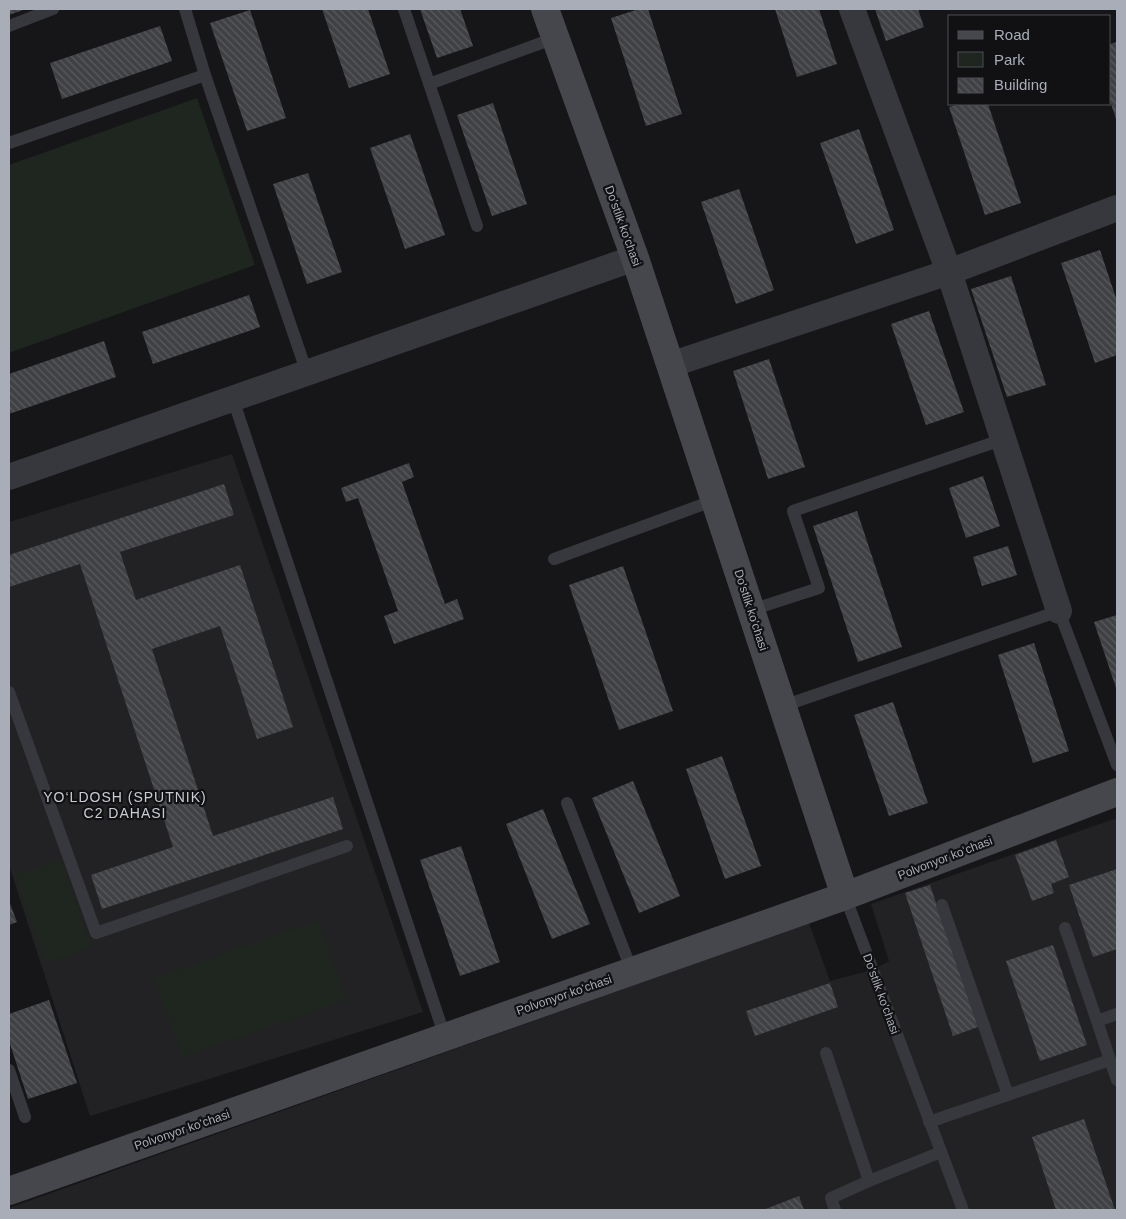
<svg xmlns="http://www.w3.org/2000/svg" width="1126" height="1219" font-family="Arial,sans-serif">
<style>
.built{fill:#222225}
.green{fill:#1e261f}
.building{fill:url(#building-back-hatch)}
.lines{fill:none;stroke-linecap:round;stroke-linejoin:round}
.lane{stroke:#37383d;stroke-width:12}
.street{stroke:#37383d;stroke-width:26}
.secondary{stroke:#45474d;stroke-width:28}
.labels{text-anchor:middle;stroke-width:4.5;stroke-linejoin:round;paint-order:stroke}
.street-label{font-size:12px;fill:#a8adb8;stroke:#111113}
.neighbourhood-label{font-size:14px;letter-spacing:1px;fill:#c9ccd4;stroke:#111113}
</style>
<defs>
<pattern id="building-back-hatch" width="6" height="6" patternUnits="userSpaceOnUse" patternTransform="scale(1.25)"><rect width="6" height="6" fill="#404145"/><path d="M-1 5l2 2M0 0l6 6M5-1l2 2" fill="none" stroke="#595a5e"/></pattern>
</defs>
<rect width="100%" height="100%" fill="#161618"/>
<!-- built -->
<path class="built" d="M 232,454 L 423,1012 L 90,1116 L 9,865 L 9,522 Z
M 1117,818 L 1117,1210 L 9,1210 L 9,1208 L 809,923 L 830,981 L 872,970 L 889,961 L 871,904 Z"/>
<!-- green -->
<path class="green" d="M 197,98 L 255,265 L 9,353 L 9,165 Z
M 61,859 L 91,947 L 45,963 L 15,875 Z
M 318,920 L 346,1000 L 182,1057 L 154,978 Z"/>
<!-- building -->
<path class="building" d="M 9,9 L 26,9 L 9,15 Z
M 322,9 L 368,9 L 390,74 L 349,88 Z
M 420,9 L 460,9 L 473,46 L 437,58 Z
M 639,9 L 648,9 L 682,114 L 646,126 L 611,18 Z
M 775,9 L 819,9 L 837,64 L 797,77 Z
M 875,9 L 918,9 L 924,27 L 886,41 Z
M 250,10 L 286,118 L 247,131 L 210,23 Z
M 160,26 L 172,61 L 62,99 L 50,63 Z
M 1117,42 L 1117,122 L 1110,101 L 1110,44 Z
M 493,103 L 527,204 L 492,216 L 457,115 Z
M 960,104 L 988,104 L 1021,203 L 985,215 L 949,107 Z
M 859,129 L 894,230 L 856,244 L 820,143 Z
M 410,134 L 445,235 L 405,249 L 370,148 Z
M 308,173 L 342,272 L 307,284 L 273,184 Z
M 739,189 L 774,290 L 736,304 L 701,202 Z
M 1100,250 L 1117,301 L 1117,355 L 1095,363 L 1061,263 Z
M 1011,276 L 1046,385 L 1007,397 L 971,289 Z
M 249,295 L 260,327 L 153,364 L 142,332 Z
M 929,311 L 964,412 L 926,425 L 891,324 Z
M 104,341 L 116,377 L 9,414 L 9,374 Z
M 769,359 L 805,467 L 768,479 L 733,371 Z
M 409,463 L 414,477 L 402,482 L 445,604 L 457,599 L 464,619 L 394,644 L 384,616 L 398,611 L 358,498 L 346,502 L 341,488 Z
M 983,476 L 1000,526 L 966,538 L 949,488 Z
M 224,484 L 234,515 L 120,552 L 136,600 L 240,565 L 293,727 L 257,739 L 220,626 L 152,649 L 213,836 L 333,797 L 343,829 L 102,909 L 91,875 L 173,847 L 80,564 L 9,587 L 9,555 Z
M 857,511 L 902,647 L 858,662 L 813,526 Z
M 1008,546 L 1017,575 L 982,586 L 973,557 Z
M 623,566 L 673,711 L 619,730 L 569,585 Z
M 1117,615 L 1117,691 L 1094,622 Z
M 1034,643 L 1069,751 L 1033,763 L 998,655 Z
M 893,702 L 928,803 L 889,816 L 854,715 Z
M 722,756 L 761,866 L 725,879 L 686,769 Z
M 633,781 L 680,896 L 639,913 L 592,798 Z
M 543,809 L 590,924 L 552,939 L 506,824 Z
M 1056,840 L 1069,877 L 1051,884 L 1054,893 L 1032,901 L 1015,855 Z
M 461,846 L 500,962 L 460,976 L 420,860 Z
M 1117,869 L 1117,949 L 1093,957 L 1069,885 Z
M 930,885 L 978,1027 L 953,1036 L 905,893 Z
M 9,901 L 17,922 L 9,925 Z
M 1053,945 L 1087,1045 L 1040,1061 L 1006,961 Z
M 830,983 L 838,1007 L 755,1036 L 746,1011 Z
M 49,1000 L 77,1083 L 28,1099 L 9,1041 L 9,1014 Z
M 1084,1119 L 1115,1210 L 1056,1210 L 1032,1137 Z
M 799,1196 L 804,1210 L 763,1210 Z"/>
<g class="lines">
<!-- lane -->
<path class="lane" d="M 185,9 L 205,75 L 307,373
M 404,9 L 477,226
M 9,26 L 53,9
M 429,84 L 555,38
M 9,143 L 205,75
M 233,399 L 445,1037
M 554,559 L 715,500
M 751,610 L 819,588 L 793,511 L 1004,439
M 9,692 L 96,933 L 347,846
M 783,706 L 1059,611 L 1117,765
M 567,803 L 632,971
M 845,896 L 963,1210
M 942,905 L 1008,1095
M 1065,928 L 1097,1021
M 826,1053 L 869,1181 L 941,1152
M 1110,1060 L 1117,1080
M 9,1070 L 25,1117
M 929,1122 L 1110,1060 L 1097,1021 L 1117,1014
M 835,1210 L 831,1198 L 869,1181"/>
<!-- street -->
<path class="street" d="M 852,9 L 949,272 L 1059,611
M 670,365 L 949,272 L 1117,208
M 9,477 L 635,258"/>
<!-- secondary -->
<path class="secondary" d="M 545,9 L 635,258 L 845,896
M 9,1191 L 845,896 L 1117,792"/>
</g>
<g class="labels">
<!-- street labels -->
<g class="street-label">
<text transform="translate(623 226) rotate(70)" y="4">Do'stlik ko'chasi</text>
<text transform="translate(751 610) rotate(72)" y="4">Do'stlik ko'chasi</text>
<text transform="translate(945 858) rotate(-21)" y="4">Polvonyor koʻchasi</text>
<text transform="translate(881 994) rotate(70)" y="4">Do'stlik ko'chasi</text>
<text transform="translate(564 995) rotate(-19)" y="4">Polvonyor koʻchasi</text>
<text transform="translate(182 1130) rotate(-19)" y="4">Polvonyor koʻchasi</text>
</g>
<!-- neighbourhood labels -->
<g class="neighbourhood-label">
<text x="125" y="802">YO‘LDOSH (SPUTNIK)<tspan x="125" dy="16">C2 DAHASI</tspan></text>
</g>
</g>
<!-- border -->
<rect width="1126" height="1219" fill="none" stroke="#a8adb8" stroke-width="20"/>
<!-- legend -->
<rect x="948" y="15" width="162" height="90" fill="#111113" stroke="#4d4f55"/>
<rect x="958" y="31" width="25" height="8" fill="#45474d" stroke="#4d4f55"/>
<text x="994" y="40" font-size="15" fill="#a8adb8">Road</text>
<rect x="958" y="52" width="25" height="15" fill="#1e261f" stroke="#4d4f55"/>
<text x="994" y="65" font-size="15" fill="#a8adb8">Park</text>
<rect x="958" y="78" width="25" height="15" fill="url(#building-back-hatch)" stroke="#4d4f55"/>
<text x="994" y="90" font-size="15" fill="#a8adb8">Building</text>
</svg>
